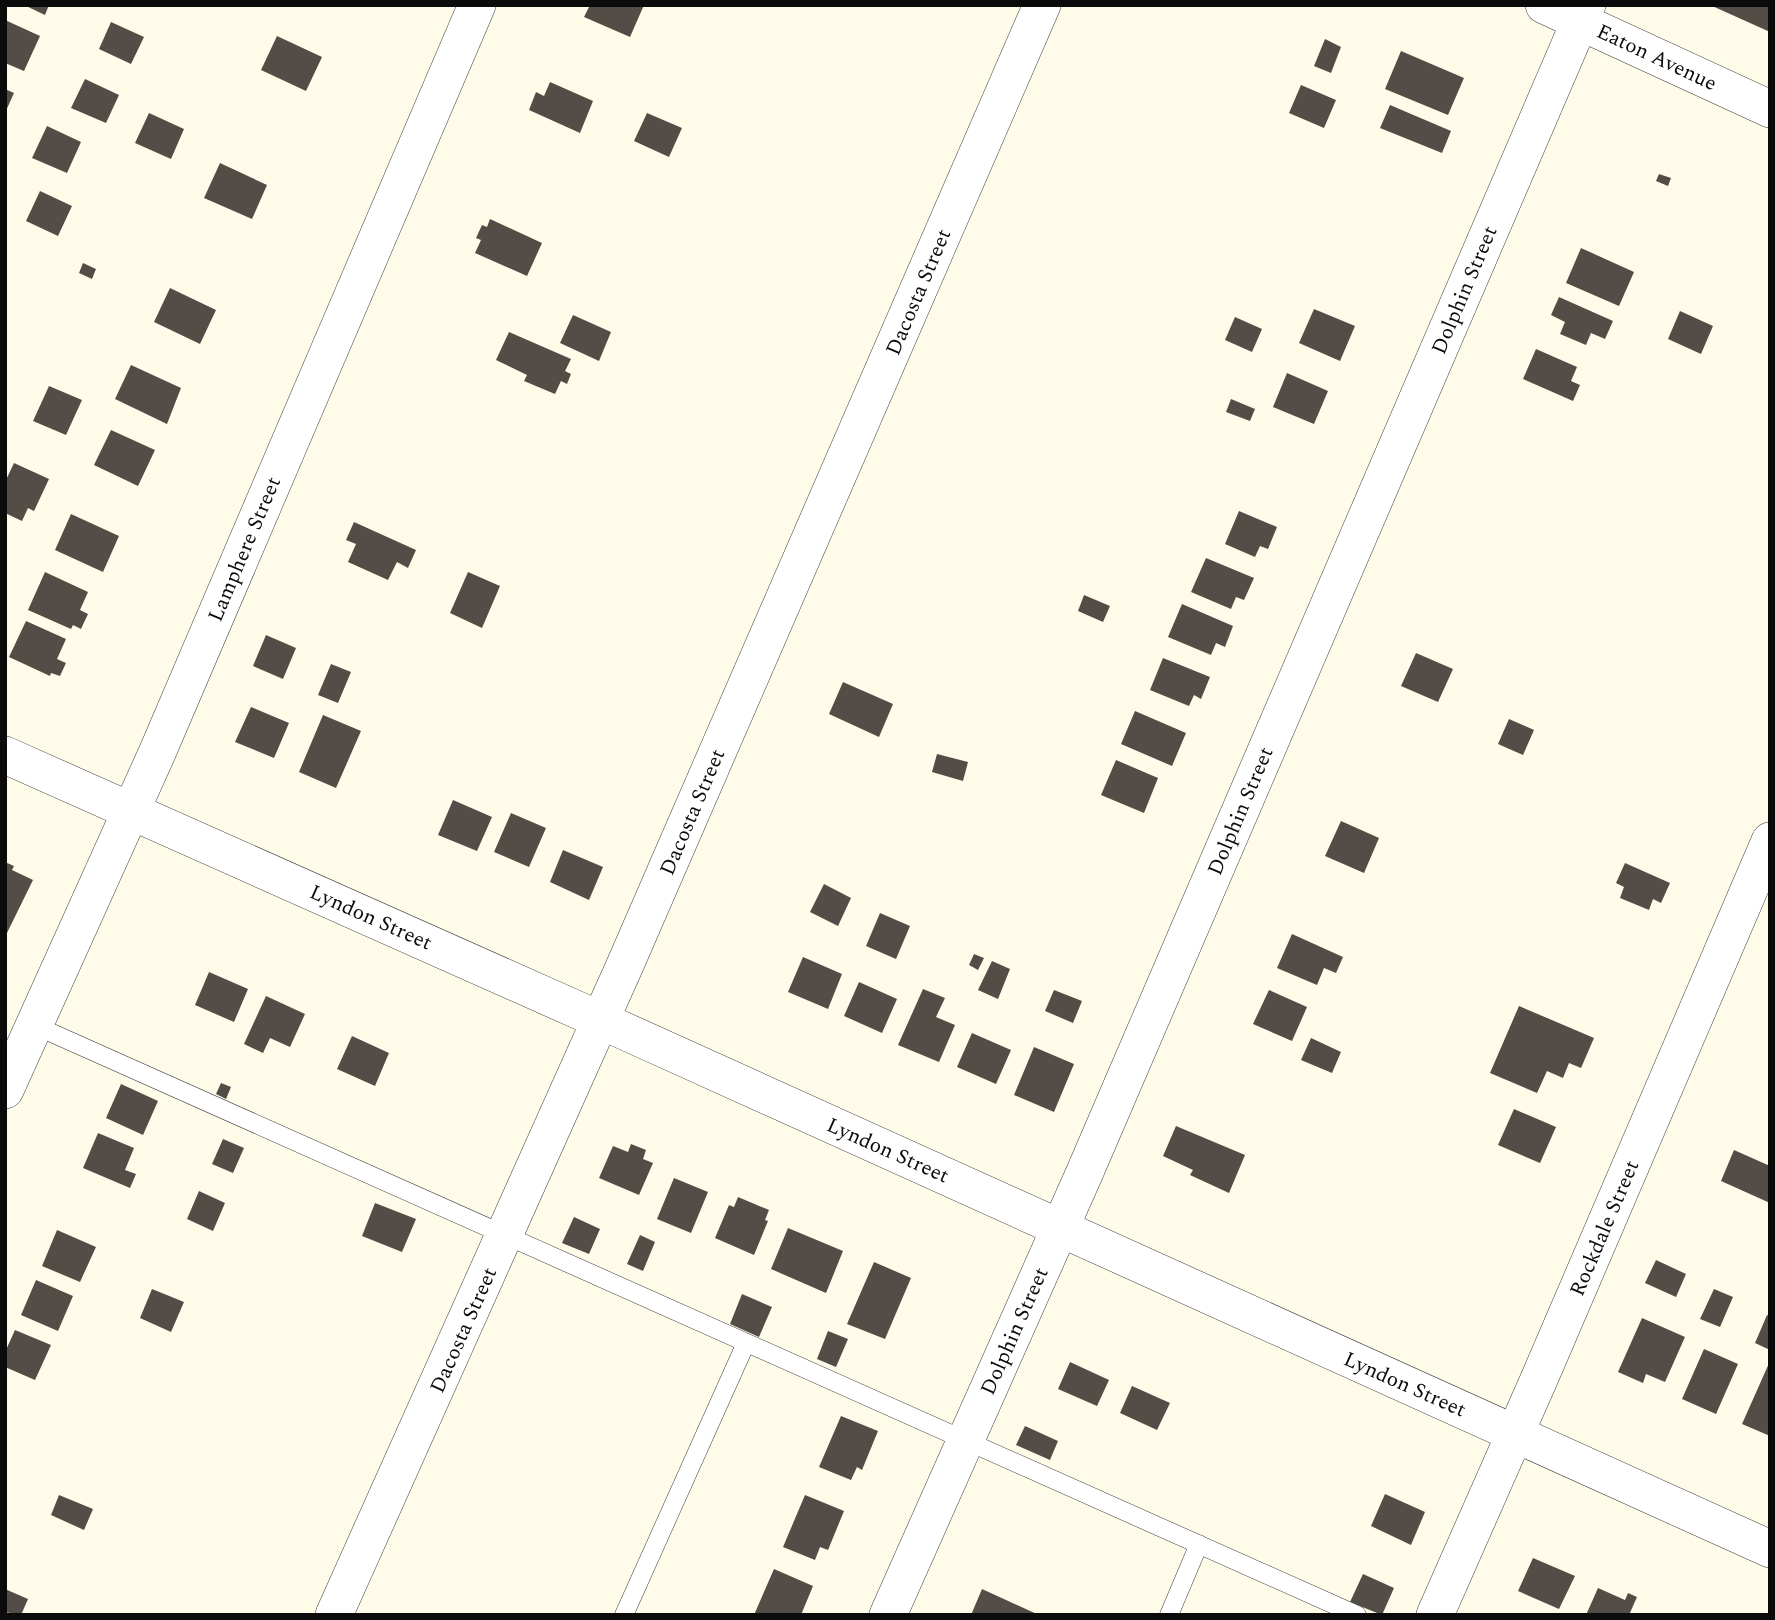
<svg xmlns="http://www.w3.org/2000/svg" width="1775" height="1620" font-family="Spectral,serif">
<style>
.building{fill:#534d48}
.lines{fill:none;stroke-linecap:round;stroke-linejoin:round}
.service-casing{stroke:#3e3e3e;stroke-width:19}
.minor-casing{stroke:#3e3e3e;stroke-width:38}
.service{stroke:#fff;stroke-width:18}
.minor{stroke:#fff;stroke-width:37}
.labels{text-anchor:middle;stroke-width:7;stroke-linejoin:round;paint-order:stroke}
.street-label{font-size:21px;fill:#0b0b0b;stroke:#fff}
</style>
<rect width="100%" height="100%" fill="#fefce9"/>
<!-- building -->
<path class="building" d="M 24,5 L 49,5 L 45,15 Z
M 590,5 L 644,5 L 630,37 L 584,17 Z
M 1710,5 L 1770,5 L 1770,32 Z
M 5,20 L 40,36 L 24,71 L 5,63 Z
M 111,22 L 144,37 L 131,64 L 99,49 Z
M 277,36 L 322,57 L 306,91 L 261,70 Z
M 1325,39 L 1341,47 L 1331,73 L 1314,66 Z
M 1401,51 L 1464,78 L 1448,115 L 1385,89 Z
M 85,79 L 119,95 L 106,123 L 71,108 Z
M 550,82 L 593,101 L 580,133 L 529,110 L 536,92 L 544,96 Z
M 1301,85 L 1336,100 L 1324,128 L 1289,113 Z
M 5,89 L 14,93 L 5,113 Z
M 1390,105 L 1451,131 L 1442,153 L 1380,128 Z
M 149,113 L 184,129 L 171,159 L 135,143 Z
M 647,113 L 682,128 L 669,157 L 634,141 Z
M 47,126 L 81,142 L 67,173 L 32,158 Z
M 220,163 L 267,185 L 252,219 L 204,198 Z
M 1659,174 L 1671,178 L 1668,186 L 1656,181 Z
M 40,191 L 72,206 L 58,236 L 26,221 Z
M 490,219 L 542,243 L 527,276 L 475,253 L 481,240 L 476,238 L 482,225 L 487,227 Z
M 1581,248 L 1634,272 L 1619,306 L 1566,283 Z
M 83,263 L 96,269 L 92,279 L 79,273 Z
M 170,288 L 216,310 L 200,344 L 154,322 Z
M 1559,297 L 1613,321 L 1605,339 L 1591,333 L 1586,345 L 1560,334 L 1565,322 L 1551,315 Z
M 1314,309 L 1355,326 L 1340,361 L 1299,343 Z
M 1680,311 L 1713,326 L 1701,354 L 1668,339 Z
M 573,315 L 611,332 L 599,361 L 560,343 Z
M 1235,317 L 1262,329 L 1252,352 L 1225,340 Z
M 509,332 L 571,359 L 565,371 L 571,374 L 567,384 L 561,381 L 555,394 L 524,381 L 527,375 L 496,360 Z
M 1536,349 L 1577,367 L 1571,381 L 1580,385 L 1573,401 L 1523,379 Z
M 131,365 L 181,388 L 167,424 L 115,399 Z
M 1287,373 L 1328,391 L 1314,424 L 1273,407 Z
M 49,386 L 82,400 L 66,435 L 33,421 Z
M 1231,399 L 1255,409 L 1250,421 L 1226,412 Z
M 111,430 L 155,450 L 138,486 L 94,465 Z
M 14,463 L 49,479 L 34,511 L 28,508 L 22,521 L 5,513 L 5,482 Z
M 1239,511 L 1277,527 L 1268,549 L 1260,546 L 1255,557 L 1225,544 Z
M 71,514 L 119,536 L 103,572 L 55,550 Z
M 354,522 L 416,550 L 408,568 L 397,562 L 388,580 L 348,562 L 356,544 L 346,540 Z
M 1206,558 L 1254,578 L 1244,600 L 1236,597 L 1231,609 L 1191,592 Z
M 45,572 L 88,592 L 80,610 L 88,614 L 81,629 L 73,625 L 71,629 L 28,610 Z
M 468,572 L 500,586 L 482,628 L 450,613 Z
M 1084,595 L 1110,606 L 1103,622 L 1078,611 Z
M 1182,604 L 1233,626 L 1225,647 L 1216,643 L 1211,655 L 1168,637 Z
M 26,621 L 66,639 L 57,659 L 66,663 L 60,676 L 51,673 L 50,676 L 9,657 Z
M 266,635 L 296,648 L 283,679 L 253,666 Z
M 1416,653 L 1453,669 L 1438,702 L 1401,686 Z
M 1163,658 L 1210,677 L 1201,699 L 1194,695 L 1189,706 L 1150,690 Z
M 331,664 L 351,672 L 338,703 L 318,695 Z
M 843,682 L 893,704 L 879,737 L 829,714 Z
M 251,707 L 289,723 L 274,758 L 235,742 Z
M 1135,711 L 1186,733 L 1172,766 L 1121,744 Z
M 323,715 L 361,731 L 336,788 L 299,772 Z
M 1509,719 L 1534,730 L 1523,755 L 1498,744 Z
M 937,754 L 968,762 L 963,781 L 932,772 Z
M 1116,760 L 1158,778 L 1144,813 L 1101,795 Z
M 453,800 L 492,817 L 477,851 L 438,835 Z
M 511,813 L 546,828 L 529,867 L 494,852 Z
M 1341,821 L 1379,838 L 1364,873 L 1325,856 Z
M 563,850 L 603,867 L 589,900 L 550,882 Z
M 5,862 L 14,866 L 12,870 L 33,880 L 5,937 Z
M 1625,863 L 1670,883 L 1661,903 L 1653,899 L 1649,910 L 1620,898 L 1624,887 L 1616,883 Z
M 824,884 L 851,898 L 838,926 L 810,912 Z
M 880,913 L 910,926 L 896,959 L 866,946 Z
M 1292,934 L 1343,957 L 1336,973 L 1324,968 L 1317,985 L 1277,968 Z
M 974,954 L 984,958 L 978,970 L 969,965 Z
M 803,957 L 842,974 L 828,1009 L 788,992 Z
M 992,961 L 1010,969 L 998,999 L 978,990 Z
M 209,972 L 248,989 L 234,1022 L 195,1005 Z
M 859,982 L 897,999 L 882,1033 L 844,1016 Z
M 923,989 L 945,998 L 936,1017 L 955,1025 L 939,1062 L 898,1045 Z
M 1054,990 L 1082,1001 L 1073,1023 L 1045,1011 Z
M 1269,990 L 1307,1007 L 1292,1041 L 1253,1024 Z
M 266,996 L 305,1014 L 290,1047 L 270,1038 L 263,1053 L 244,1044 Z
M 1519,1006 L 1594,1038 L 1581,1068 L 1569,1063 L 1563,1078 L 1547,1071 L 1537,1093 L 1490,1073 Z
M 972,1033 L 1011,1050 L 996,1084 L 957,1067 Z
M 352,1036 L 389,1053 L 375,1086 L 337,1069 Z
M 1311,1038 L 1341,1052 L 1332,1073 L 1301,1060 Z
M 1034,1047 L 1074,1064 L 1054,1112 L 1014,1095 Z
M 221,1083 L 231,1087 L 226,1099 L 216,1094 Z
M 121,1084 L 158,1101 L 143,1135 L 106,1118 Z
M 1514,1109 L 1556,1127 L 1540,1163 L 1498,1145 Z
M 1176,1126 L 1245,1155 L 1229,1193 L 1190,1175 L 1193,1170 L 1163,1156 Z
M 98,1133 L 134,1148 L 125,1170 L 136,1174 L 130,1188 L 83,1168 Z
M 223,1139 L 244,1148 L 233,1173 L 212,1164 Z
M 631,1144 L 646,1150 L 643,1159 L 653,1163 L 639,1195 L 599,1178 L 613,1146 L 628,1152 Z
M 1734,1150 L 1770,1166 L 1770,1203 L 1721,1181 Z
M 674,1178 L 708,1192 L 691,1233 L 657,1219 Z
M 199,1191 L 225,1203 L 213,1231 L 187,1219 Z
M 738,1197 L 769,1210 L 765,1220 L 768,1221 L 754,1255 L 715,1238 L 729,1205 L 734,1207 Z
M 375,1203 L 416,1219 L 402,1252 L 362,1236 Z
M 574,1217 L 600,1229 L 589,1254 L 562,1243 Z
M 788,1228 L 843,1251 L 826,1293 L 771,1269 Z
M 57,1230 L 96,1247 L 80,1282 L 42,1266 Z
M 640,1235 L 655,1242 L 643,1271 L 627,1264 Z
M 1656,1260 L 1686,1274 L 1676,1297 L 1645,1283 Z
M 874,1262 L 911,1278 L 885,1339 L 847,1324 Z
M 36,1280 L 73,1296 L 58,1331 L 21,1315 Z
M 152,1289 L 184,1302 L 171,1332 L 140,1318 Z
M 1714,1289 L 1733,1297 L 1720,1327 L 1700,1319 Z
M 742,1294 L 772,1307 L 759,1337 L 730,1324 Z
M 1767,1315 L 1770,1316 L 1770,1350 L 1755,1343 Z
M 1642,1318 L 1685,1337 L 1665,1382 L 1646,1374 L 1643,1383 L 1618,1372 Z
M 15,1330 L 51,1345 L 35,1380 L 5,1367 L 5,1352 Z
M 828,1331 L 848,1339 L 836,1367 L 817,1359 Z
M 1704,1349 L 1738,1364 L 1716,1414 L 1682,1399 Z
M 1770,1361 L 1770,1436 L 1742,1424 Z
M 1070,1362 L 1109,1380 L 1097,1406 L 1058,1389 Z
M 1132,1386 L 1170,1403 L 1157,1430 L 1120,1413 Z
M 841,1416 L 878,1431 L 862,1470 L 857,1467 L 851,1480 L 819,1467 Z
M 1025,1426 L 1058,1441 L 1050,1460 L 1016,1445 Z
M 1385,1494 L 1425,1512 L 1411,1545 L 1371,1526 Z
M 59,1495 L 93,1509 L 84,1530 L 51,1515 Z
M 805,1495 L 844,1511 L 828,1550 L 820,1547 L 815,1560 L 783,1547 Z
M 1533,1558 L 1575,1576 L 1559,1609 L 1518,1591 Z
M 774,1569 L 813,1586 L 801,1615 L 754,1615 Z
M 1363,1574 L 1394,1588 L 1382,1615 L 1350,1602 Z
M 1598,1588 L 1625,1600 L 1628,1593 L 1637,1597 L 1629,1615 L 1586,1615 Z
M 5,1589 L 28,1599 L 21,1615 L 5,1612 Z
M 982,1589 L 1039,1615 L 971,1615 Z"/>
<g class="lines">
<!-- service casing -->
<g class="service-casing">
<path id="service" d="M 34,1025 L 1357,1615
M 624,1615 L 746,1343
M 1169,1615 L 1199,1544"/>
</g>
<!-- minor casing -->
<g class="minor-casing">
<path id="minor" d="M 1544,5 L 1770,109
M 5,755 L 600,1020 L 1770,1549
M 5,1090 L 157,753 L 477,5
M 334,1615 L 625,965 L 1042,5
M 888,1615 L 1084,1174 L 1587,5
M 1435,1615 L 1540,1377 L 1770,841"/>
</g>
<!-- service -->
<use href="#service" class="service"/>
<!-- minor -->
<use href="#minor" class="minor"/>
</g>
<g class="labels">
<!-- street labels -->
<g class="street-label">
<text transform="translate(1657 57) rotate(25)" y="7">Eaton Avenue</text>
<text transform="translate(1464 290) rotate(-67)" y="7">Dolphin Street</text>
<text transform="translate(918 292) rotate(-67)" y="7">Dacosta Street</text>
<text transform="translate(244 549) rotate(-67)" y="7">Lamphere Street</text>
<text transform="translate(1240 811) rotate(-67)" y="7">Dolphin Street</text>
<text transform="translate(692 812) rotate(-67)" y="7">Dacosta Street</text>
<text transform="translate(371 917) rotate(24)" y="7">Lyndon Street</text>
<text transform="translate(888 1150) rotate(24)" y="7">Lyndon Street</text>
<text transform="translate(1604 1228) rotate(-67)" y="7">Rockdale Street</text>
<text transform="translate(463 1330) rotate(-66)" y="7">Dacosta Street</text>
<text transform="translate(1014 1331) rotate(-66)" y="7">Dolphin Street</text>
<text transform="translate(1405 1384) rotate(24)" y="7">Lyndon Street</text>
</g>
</g>
<!-- border -->
<rect width="1775" height="1620" fill="none" stroke="#0b0b0b" stroke-width="14"/>
</svg>
